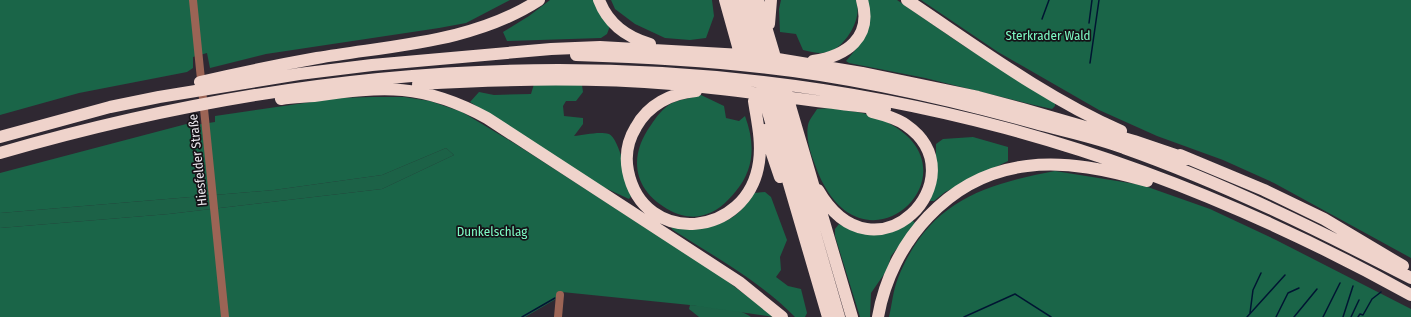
<svg xmlns="http://www.w3.org/2000/svg" width="1411" height="317" font-family="'Fira Sans Condensed',sans-serif">
<style>
.green{fill:#1c6247}
.forest{fill:#1a6548}
.lines{fill:none;stroke-linecap:round;stroke-linejoin:round}
.stream{stroke:#001532;stroke-width:1.5}
.minor{stroke:#9b6455;stroke-width:8}
.highway{stroke:#efd3cb;stroke-width:12}
.labels{text-anchor:middle;stroke-width:3.5;stroke-linejoin:round;paint-order:stroke}
.park-label{font-size:13px;fill:#7efcc5;stroke:#151217}
.street-label{font-size:13px;fill:#ece8ee;stroke:#151217}
</style>
<rect width="100%" height="100%" fill="#2f2832"/>
<!-- green -->
<path class="green" d="M 446,148 L 454,155 L 382,189 L 169,214 L 0,228 L 0,213 L 274,190 L 382,175 Z
M 690,305 C 707,307 739,307 751,317 L 699,317 L 689,309 Z"/>
<!-- forest -->
<path class="forest" d="M 0,0 L 510,0 L 466,23 L 439,28 L 266,54 L 210,68 L 207,53 L 193,57 L 193,68 L 187,72 L 79,93 L 0,115 Z
M 550,0 L 595,0 L 610,26 L 607,34 L 601,38 L 507,41 L 503,32 L 529,16 Z
M 611,0 L 712,0 L 714,16 L 706,38 L 690,40 L 665,38 L 635,24 L 615,9 Z
M 781,0 L 856,0 C 863,17 847,44 831,51 C 822,55 812,52 803,50 L 796,34 L 780,32 L 779,9 Z
M 865,0 L 897,0 L 964,46 L 1055,102 L 1055,106 L 1052,109 L 1034,105 L 925,78 L 849,63 L 846,61 L 857,48 Z
M 921,0 L 1411,0 L 1411,258 L 1274,183 L 1223,160 L 1157,136 L 1099,110 L 998,52 Z
M 534,84 L 582,85 L 583,92 L 576,101 L 566,101 L 563,106 L 564,116 L 583,118 L 583,124 L 574,136 C 584,135 599,131 609,134 C 619,138 629,183 632,195 L 629,199 L 601,186 L 470,102 L 479,92 L 494,95 L 531,94 Z
M 701,95 L 724,106 L 726,118 L 739,121 L 745,116 C 755,143 755,168 736,191 C 726,203 716,213 700,216 C 690,218 679,215 671,211 C 634,192 627,158 651,125 C 656,117 663,108 672,103 C 681,99 692,98 701,95 Z
M 372,97 L 404,97 L 430,101 L 462,112 L 517,145 L 719,275 L 775,317 L 690,305 L 562,292 L 561,296 L 525,317 L 0,317 L 0,228 L 169,214 L 382,189 L 454,155 L 446,148 L 382,175 L 274,190 L 0,213 L 0,173 L 194,122 L 195,125 L 215,122 L 215,116 L 339,98 Z
M 830,108 C 845,111 861,111 875,117 C 991,161 868,287 819,175 C 813,160 805,141 808,125 C 809,120 814,114 817,109 Z
M 973,137 L 1008,147 L 1008,161 L 945,192 L 934,201 L 930,201 L 936,176 L 936,144 L 943,139 Z
M 1055,171 L 1142,185 L 1210,209 L 1276,240 L 1411,309 L 1411,317 L 889,317 C 892,305 893,290 898,278 C 928,203 981,185 1055,171 Z
M 765,192 L 771,197 L 787,240 L 780,257 L 781,270 L 776,277 L 788,286 L 801,289 L 807,313 L 805,317 L 795,317 C 761,282 715,257 673,230 L 670,226 C 692,231 724,228 740,211 C 745,206 749,199 754,193 Z
M 912,220 L 916,224 L 891,256 L 887,270 L 871,293 L 870,317 L 860,317 L 835,236 L 835,229 L 839,224 C 870,240 882,235 912,220 Z"/>
<g class="lines">
<!-- stream -->
<path class="stream" d="M 1042,19 L 1049,0
M 1089,23 L 1092,0
M 1090,63 L 1099,0
M 1250,313 L 1253,290 L 1261,273
M 522,317 L 555,298
M 964,317 L 1015,294 L 1051,317
M 1247,317 L 1285,275
M 1276,317 L 1288,293 L 1299,288
M 1294,317 L 1317,289
M 1323,317 L 1340,283
M 1343,317 L 1353,286
M 1351,317 L 1359,300
M 1358,317 L 1360,314 L 1363,315 L 1372,299 L 1381,292"/>
<!-- minor -->
<path class="minor" d="M 193,0 L 225,317
M 558,317 L 560,295"/>
<!-- highway -->
<path class="highway" d="M 599,0 C 608,24 626,37 650,44
M 725,0 L 742,61
M 736,0 L 754,62
M 748,0 L 766,62
M 758,0 L 777,64
M 907,0 C 976,46 1044,97 1121,131
M 769,24 L 771,0
M 576,55 C 638,57 699,60 760,67 C 853,77 945,98 1035,123 C 1064,131 1095,137 1124,148 C 1223,183 1318,230 1411,278
M 813,61 C 846,56 873,38 862,0
M 200,82 C 239,73 278,65 317,58 C 392,45 473,43 539,0
M 418,84 C 502,79 588,77 672,84 C 743,90 814,102 885,109
M 761,88 L 828,317
M 773,88 L 839,317
M 785,89 L 852,317
M 696,91 C 671,93 648,105 636,127 C 628,140 625,156 628,171 C 643,247 748,239 759,162 C 762,141 757,121 754,101
M 281,99 C 292,97 303,97 314,96 C 384,86 423,83 487,118 L 739,282 L 782,317
M 764,130 L 780,177
M 0,137 L 110,107 L 159,97 L 299,74 L 372,65 L 551,49 L 600,47 L 760,56 L 862,73 L 978,97 L 1023,109 L 1134,141 L 1187,159
M 0,153 C 331,57 670,39 1005,128 C 1147,166 1283,224 1411,295
M 1180,155 L 1264,190 L 1324,219 L 1403,266
M 818,190 C 875,289 981,177 906,125 C 896,118 884,115 872,112
M 878,317 C 891,242 949,175 1027,166 C 1068,161 1108,170 1147,181"/>
</g>
<g class="labels">
<!-- park labels -->
<g class="park-label">
<text x="1048" y="40">Sterkrader Wald</text>
<text x="492" y="236">Dunkelschlag</text>
</g>
<!-- street labels -->
<g class="street-label">
<text transform="translate(197 160) rotate(-96)" y="5">Hiesfelder Straße</text>
</g>
</g>
</svg>
